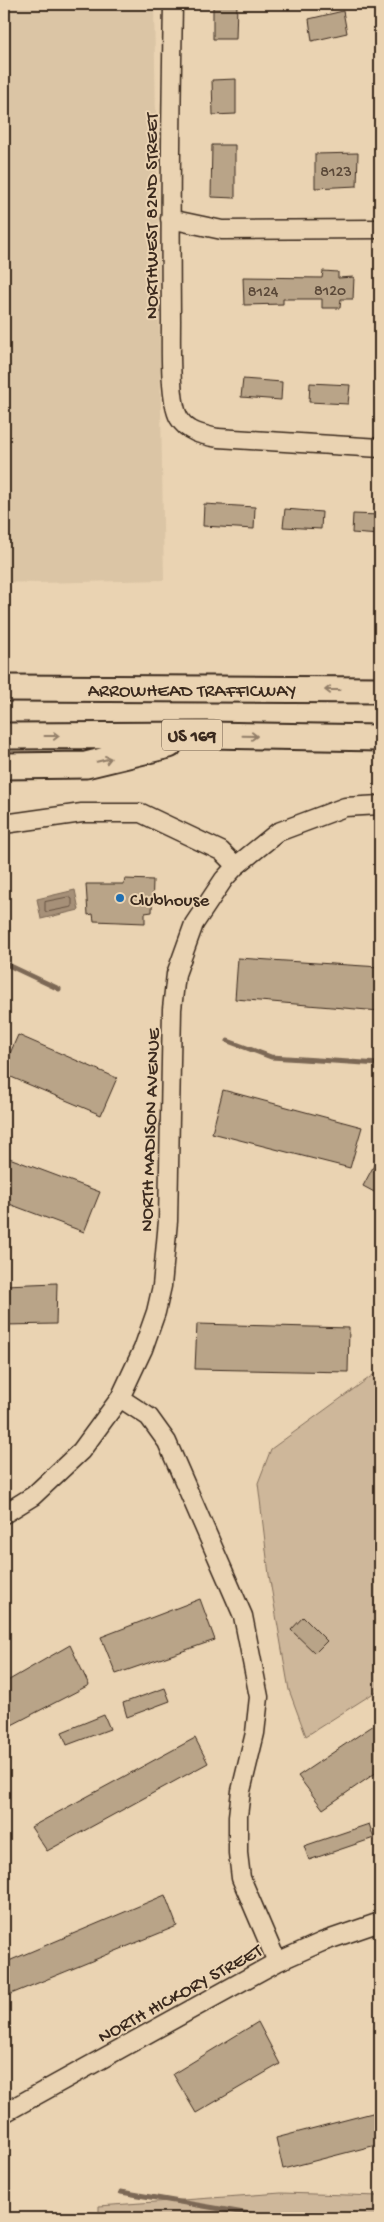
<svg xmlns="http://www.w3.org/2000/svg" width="384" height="2222" font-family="'Gochi Hand',sans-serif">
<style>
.built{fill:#dbc5a5}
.green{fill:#ceb79a;stroke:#84705c}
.water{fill:#a69078;stroke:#7b6754}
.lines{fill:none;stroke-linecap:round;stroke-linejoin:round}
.shore{stroke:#665342;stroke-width:1}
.stream{stroke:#7b6754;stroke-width:5}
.building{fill:#b9a488;stroke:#3b2a1e}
.minor-casing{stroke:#3b2a1e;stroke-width:21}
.highway-casing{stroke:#3b2a1e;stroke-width:29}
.minor{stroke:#ead3b2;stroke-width:18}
.highway{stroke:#ead3b2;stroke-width:25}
.oneway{stroke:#927e68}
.poi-dot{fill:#1f6fb2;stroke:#ead3b2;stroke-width:2}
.labels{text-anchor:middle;stroke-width:4;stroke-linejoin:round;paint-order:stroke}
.number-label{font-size:16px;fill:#5a4838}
.shield{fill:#ead3b2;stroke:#705d4a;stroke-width:1}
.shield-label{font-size:18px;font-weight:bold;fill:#3b2a1e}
.street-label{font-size:19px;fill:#3b2a1e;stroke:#ead3b2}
.poi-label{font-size:19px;fill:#3b2a1e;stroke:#ead3b2;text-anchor:start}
</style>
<rect width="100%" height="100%" fill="#ead3b2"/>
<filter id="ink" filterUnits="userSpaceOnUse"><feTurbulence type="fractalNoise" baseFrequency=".02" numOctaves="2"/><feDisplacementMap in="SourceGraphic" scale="10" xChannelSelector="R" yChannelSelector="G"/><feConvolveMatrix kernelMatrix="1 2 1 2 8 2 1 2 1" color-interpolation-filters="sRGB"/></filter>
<g filter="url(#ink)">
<!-- built -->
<path class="built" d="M 4,4 L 154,4 L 164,580 L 39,583 L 4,582 Z"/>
<!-- green -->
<path class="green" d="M 380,1370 L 380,1689 L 306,1736 L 289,1690 L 269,1575 L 258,1483 L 271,1449 Z
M 281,2193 L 380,2196 L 380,2218 L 99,2218 L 99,2206 Z"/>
<!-- water -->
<path class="water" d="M 75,890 L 79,910 L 41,919 L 37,899 Z"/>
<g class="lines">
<!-- shore -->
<path class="shore" d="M 69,897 L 72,899 L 72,907 L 47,912 L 45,911 L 45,902 Z"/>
<!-- stream -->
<path class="stream" d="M 4,963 L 59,989
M 228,1041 L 271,1057 L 380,1064
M 121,2192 L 274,2218"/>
</g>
<!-- building -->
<path class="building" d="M 213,4 L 237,4 L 236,39 L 213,39 Z
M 343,11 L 347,33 L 312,41 L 309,19 Z
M 236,79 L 236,114 L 213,115 L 212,80 Z
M 212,145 L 235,145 L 235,198 L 211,197 Z
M 358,153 L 357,186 L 315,188 L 315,154 Z
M 323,271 L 338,272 L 338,278 L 354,277 L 353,299 L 341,299 L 340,308 L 322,308 L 322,299 L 283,299 L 283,304 L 244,305 L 243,277 L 322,278 Z
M 243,379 L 282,382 L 281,400 L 241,397 Z
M 310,383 L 350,385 L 348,404 L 309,402 Z
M 204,504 L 255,507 L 254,529 L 203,526 Z
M 285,509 L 322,512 L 321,529 L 283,527 Z
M 353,514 L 380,515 L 380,535 L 352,533 Z
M 125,879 L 153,880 L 152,912 L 145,913 L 145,923 L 94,921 L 93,914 L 88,915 L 86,884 L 124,884 Z
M 238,958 L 380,967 L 380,1011 L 235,999 Z
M 18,1035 L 117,1078 L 101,1115 L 4,1074 L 4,1067 Z
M 223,1090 L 362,1127 L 350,1168 L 212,1133 Z
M 380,1154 L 380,1195 L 363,1186 Z
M 4,1156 L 100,1192 L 84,1232 L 4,1202 Z
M 57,1283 L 56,1324 L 4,1325 L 4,1285 Z
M 197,1324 L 349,1328 L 348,1372 L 195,1369 Z
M 200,1599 L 215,1640 L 116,1674 L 101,1637 Z
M 303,1617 L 327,1641 L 315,1653 L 291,1630 Z
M 70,1645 L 89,1685 L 4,1729 L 4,1683 Z
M 165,1688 L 170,1701 L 127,1717 L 123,1703 Z
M 104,1715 L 110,1729 L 67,1745 L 62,1732 Z
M 380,1721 L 380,1770 L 323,1809 L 298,1776 Z
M 195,1738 L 208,1763 L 47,1851 L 31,1827 Z
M 369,1824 L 374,1838 L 309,1860 L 304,1846 Z
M 165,1895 L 177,1926 L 11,1994 L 4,1975 L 4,1963 Z
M 258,2022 L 280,2064 L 196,2113 L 173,2074 Z
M 380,2111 L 380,2144 L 283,2169 L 276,2138 Z"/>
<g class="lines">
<!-- minor casing -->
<g class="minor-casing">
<path id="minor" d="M 173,4 C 171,109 170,214 171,320 C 171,341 169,401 179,418 C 187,432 202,435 218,438 L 380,448
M 170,219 L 222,230 L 380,229
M 4,824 L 82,813 L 141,813 L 221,851 L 236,866
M 120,1398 L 149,1417 L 167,1442 L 243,1616 L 259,1697 L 255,1733 L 241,1791 L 238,1816 L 238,1853 L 241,1878 L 277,1962
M 4,1514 L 33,1496 L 81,1451 L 120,1398 L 143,1349 L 156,1312 L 162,1286 L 168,1221 L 172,1009 L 176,974 L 194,924 L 224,879 L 236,866 L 278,832 L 345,807 L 380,805
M 4,2113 L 277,1962 L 322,1942 L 380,1922"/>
</g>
<!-- highway casing -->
<g class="highway-casing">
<path id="highway" d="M 4,688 L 380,690
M 4,736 L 210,735 L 380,738
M 4,766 L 86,765 L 169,745"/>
</g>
<!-- minor -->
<use href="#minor" class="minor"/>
<!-- highway -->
<use href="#highway" class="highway"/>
</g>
<!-- one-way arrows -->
<defs><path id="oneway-shaft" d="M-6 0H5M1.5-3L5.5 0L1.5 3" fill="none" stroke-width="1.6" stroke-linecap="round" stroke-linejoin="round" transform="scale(1.25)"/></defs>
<g class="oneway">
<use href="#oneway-shaft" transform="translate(332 690) rotate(-180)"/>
<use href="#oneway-shaft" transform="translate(52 736)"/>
<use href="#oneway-shaft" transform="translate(250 736) rotate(1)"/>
<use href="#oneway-shaft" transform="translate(104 760) rotate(-13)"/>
</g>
</g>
<!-- markers -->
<circle class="poi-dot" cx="120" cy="898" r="5"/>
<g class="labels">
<!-- number labels -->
<g class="number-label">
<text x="336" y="176">8123</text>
<text x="330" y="295">8120</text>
<text x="263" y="296">8124</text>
</g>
<!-- shield labels -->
<rect class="shield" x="162" y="719.5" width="60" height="31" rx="4"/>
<g class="shield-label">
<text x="192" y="741">US 169</text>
</g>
<!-- street labels -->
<g class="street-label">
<text transform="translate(150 216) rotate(-90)" y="7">NORTHWEST 82ND STREET</text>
<text x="192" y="696">ARROWHEAD TRAFFICWAY</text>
<text transform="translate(148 1130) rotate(-88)" y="7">NORTH MADISON AVENUE</text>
<text transform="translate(179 1992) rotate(-29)" y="7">NORTH HICKORY STREET</text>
</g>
<!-- poi labels -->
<g class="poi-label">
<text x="130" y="905">Clubhouse</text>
</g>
</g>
<!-- margin -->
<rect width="384" height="2222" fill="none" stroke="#ead3b2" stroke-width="20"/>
<rect x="10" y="10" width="364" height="2202" fill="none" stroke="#3b2a1e" stroke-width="2" filter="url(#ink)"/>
</svg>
